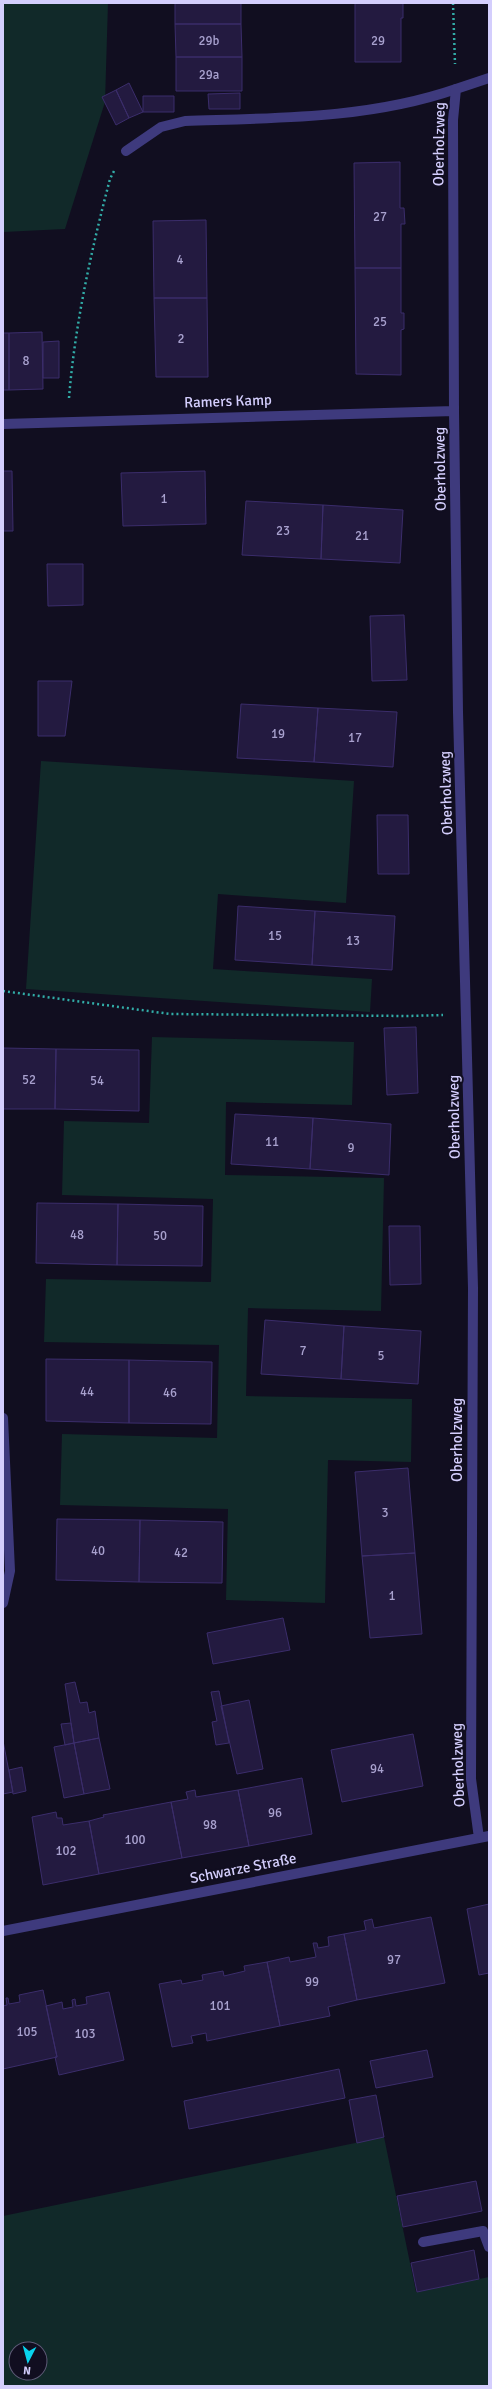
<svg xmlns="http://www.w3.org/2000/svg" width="492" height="2389" font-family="Signika,sans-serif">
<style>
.green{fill:#112929;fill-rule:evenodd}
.building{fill:#231a40;stroke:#3b2d6b}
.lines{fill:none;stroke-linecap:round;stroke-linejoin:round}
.path{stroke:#32ada8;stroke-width:2.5;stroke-dasharray:2 3;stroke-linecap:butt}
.lane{stroke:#3e3a7d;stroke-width:10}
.street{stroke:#3e3a7d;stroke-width:10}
.labels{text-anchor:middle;stroke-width:4;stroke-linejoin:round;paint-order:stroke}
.number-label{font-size:13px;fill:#a8a1ce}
.street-label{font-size:15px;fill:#d4cefd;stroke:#110e20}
</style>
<rect width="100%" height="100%" fill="#110e20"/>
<!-- green -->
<path class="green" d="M 3,3 L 108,3 L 105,102 L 65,229 L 3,232 Z
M 41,761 L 354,781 L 346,903 L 218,894 L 213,969 L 372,979 L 370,1012 L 26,989 Z
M 152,1037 L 354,1042 L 352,1105 L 226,1102 L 225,1175 L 384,1178 L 381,1311 L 248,1308 L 246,1396 L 412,1399 L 411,1462 L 328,1460 L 325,1603 L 226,1600 L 228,1509 L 60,1505 L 62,1434 L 217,1438 L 219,1345 L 44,1342 L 46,1279 L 211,1282 L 213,1199 L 62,1195 L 64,1121 L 149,1123 Z
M 384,2137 L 416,2292 L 489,2277 L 489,2386 L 3,2386 L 3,2216 ZM 16,2349 L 40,2349 L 40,2373 L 16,2373 Z"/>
<!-- building -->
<path class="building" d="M 175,3 L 241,3 L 241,24 L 175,24 Z
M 355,3 L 403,3 L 403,18 L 401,18 L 401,62 L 355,62 Z
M 175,24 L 241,24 L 242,57 L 176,57 Z
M 176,57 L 242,57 L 242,91 L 176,91 Z
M 129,83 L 143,112 L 129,118 L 116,90 Z
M 116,90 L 129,118 L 116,125 L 102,97 Z
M 240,93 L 240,109 L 209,109 L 208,94 Z
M 143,96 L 174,96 L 174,112 L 143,112 Z
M 400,162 L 400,208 L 404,208 L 405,224 L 401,224 L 401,268 L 355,268 L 354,163 Z
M 206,220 L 207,298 L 154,298 L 153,221 Z
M 355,268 L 401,268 L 401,313 L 404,313 L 404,329 L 401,330 L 401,375 L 356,374 Z
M 154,298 L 207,298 L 208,377 L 156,377 Z
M 42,332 L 43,389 L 9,390 L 9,333 Z
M 3,333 L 9,333 L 9,390 L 3,390 Z
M 59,341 L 59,378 L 43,378 L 43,342 Z
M 3,471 L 12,471 L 13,531 L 3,531 Z
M 205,471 L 206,524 L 123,526 L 121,473 Z
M 246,501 L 323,505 L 321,559 L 242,555 Z
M 323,505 L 403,510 L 400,563 L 321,559 Z
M 47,564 L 83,564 L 83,605 L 48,606 Z
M 404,615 L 407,680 L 372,681 L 370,616 Z
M 38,681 L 72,681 L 65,736 L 38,736 Z
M 241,704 L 318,708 L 314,762 L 237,758 Z
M 318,708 L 397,712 L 393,767 L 314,762 Z
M 377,815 L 408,815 L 409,874 L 378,874 Z
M 238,906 L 315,911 L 312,965 L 235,960 Z
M 315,911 L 395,916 L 392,970 L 312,965 Z
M 416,1027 L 418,1093 L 387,1095 L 384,1028 Z
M 3,1048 L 56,1049 L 55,1109 L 3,1109 Z
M 56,1049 L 139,1050 L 139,1111 L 55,1109 Z
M 235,1114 L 313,1118 L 310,1169 L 231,1164 Z
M 313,1118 L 391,1124 L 389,1175 L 310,1169 Z
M 37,1203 L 118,1204 L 117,1265 L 36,1263 Z
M 118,1204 L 203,1206 L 202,1266 L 117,1265 Z
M 389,1226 L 420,1226 L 421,1284 L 390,1285 Z
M 265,1320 L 344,1326 L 341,1379 L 261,1374 Z
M 344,1326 L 421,1331 L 418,1384 L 341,1379 Z
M 46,1359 L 129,1360 L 129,1423 L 46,1421 Z
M 129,1360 L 212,1362 L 211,1424 L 129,1423 Z
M 408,1468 L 415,1553 L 362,1556 L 355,1472 Z
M 57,1519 L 140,1520 L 139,1582 L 56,1580 Z
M 140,1520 L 223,1522 L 222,1583 L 139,1582 Z
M 415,1553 L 422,1634 L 370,1638 L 362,1556 Z
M 283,1618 L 290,1650 L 213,1664 L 207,1633 Z
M 75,1682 L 80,1703 L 87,1702 L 89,1713 L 95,1711 L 99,1738 L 74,1743 L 65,1684 Z
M 219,1691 L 229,1743 L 216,1745 L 212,1722 L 217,1721 L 211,1692 Z
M 249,1700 L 263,1769 L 237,1774 L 221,1706 Z
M 71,1723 L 74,1743 L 65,1745 L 61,1724 Z
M 413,1734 L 423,1786 L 342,1802 L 331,1750 Z
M 99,1738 L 110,1789 L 84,1794 L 74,1743 Z
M 3,1741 L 13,1792 L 3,1794 Z
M 74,1743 L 84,1794 L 64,1798 L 54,1747 Z
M 22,1767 L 26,1791 L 13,1794 L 9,1770 Z
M 302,1778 L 312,1834 L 249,1846 L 238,1790 Z
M 195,1790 L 196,1797 L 238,1790 L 249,1846 L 182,1858 L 171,1802 L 188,1799 L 186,1792 Z
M 171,1802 L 182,1858 L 99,1874 L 89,1821 L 104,1817 L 103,1815 Z
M 56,1812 L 57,1818 L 62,1818 L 63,1825 L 89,1821 L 99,1874 L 43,1885 L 32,1817 Z
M 489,1904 L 489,1973 L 479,1975 L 467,1909 Z
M 431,1917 L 445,1983 L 357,2000 L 344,1934 L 366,1930 L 364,1921 L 372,1919 L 374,1928 Z
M 344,1934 L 357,2000 L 328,2007 L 330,2016 L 280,2026 L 267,1962 L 289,1957 L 290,1962 L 316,1957 L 313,1943 L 317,1943 L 318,1948 L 329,1946 L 328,1937 Z
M 267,1962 L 280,2026 L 207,2041 L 206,2033 L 191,2036 L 193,2043 L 172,2047 L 159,1984 L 181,1980 L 182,1984 L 203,1980 L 202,1975 L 223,1971 L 224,1976 L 245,1971 L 244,1966 Z
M 43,1990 L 57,2057 L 3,2069 L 3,2006 L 7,2005 L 6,1998 L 8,1998 L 9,2004 L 20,2002 L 19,1995 Z
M 109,1992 L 124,2060 L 59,2075 L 55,2057 L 57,2057 L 46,2006 L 62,2002 L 63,2009 L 73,2007 L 72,2000 L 75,1999 L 76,2006 L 87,2004 L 86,1997 Z
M 427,2050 L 433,2077 L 376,2088 L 370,2061 Z
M 339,2069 L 345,2098 L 189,2129 L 184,2101 Z
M 376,2095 L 384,2137 L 357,2143 L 349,2100 Z
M 476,2181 L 482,2211 L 403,2227 L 397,2196 Z
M 474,2250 L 479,2279 L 417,2292 L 411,2263 Z"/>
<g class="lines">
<!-- path -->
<path class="path" d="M 453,3 L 455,64
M 69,398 C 75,324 91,251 110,179 L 114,171
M 3,991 L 170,1014 L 408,1016 L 443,1015"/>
<!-- lane -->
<path class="lane" d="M 126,151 L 161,127 L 185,121 C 276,118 369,119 456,89
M 423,2242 L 483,2231 L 489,2247"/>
<!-- street -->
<path class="street" d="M 3,424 L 454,411
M 3,1418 L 10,1571 L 3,1603
M 479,1838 L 471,1779 L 473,1288 L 458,712 L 454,411 L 453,120 L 456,89 L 489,78
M 3,1931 L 489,1836"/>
</g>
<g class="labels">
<!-- number labels -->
<g class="number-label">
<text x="209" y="45">29b</text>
<text x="378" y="45">29</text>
<text x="209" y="79">29a</text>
<text x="380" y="221">27</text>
<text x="180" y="264">4</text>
<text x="380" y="326">25</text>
<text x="181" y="343">2</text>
<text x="26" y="365">8</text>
<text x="164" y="503">1</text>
<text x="283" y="535">23</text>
<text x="362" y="540">21</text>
<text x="278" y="738">19</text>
<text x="355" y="742">17</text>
<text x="275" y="940">15</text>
<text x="353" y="945">13</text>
<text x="29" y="1084">52</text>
<text x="97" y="1085">54</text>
<text x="272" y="1146">11</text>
<text x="351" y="1152">9</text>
<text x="77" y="1239">48</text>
<text x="160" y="1240">50</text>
<text x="303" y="1355">7</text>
<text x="381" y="1360">5</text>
<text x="87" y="1396">44</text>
<text x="170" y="1397">46</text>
<text x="385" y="1517">3</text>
<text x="98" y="1555">40</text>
<text x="181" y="1557">42</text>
<text x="392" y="1600">1</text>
<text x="377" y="1773">94</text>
<text x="275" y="1817">96</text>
<text x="210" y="1829">98</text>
<text x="135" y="1844">100</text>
<text x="66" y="1855">102</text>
<text x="394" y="1964">97</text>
<text x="312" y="1986">99</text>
<text x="220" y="2010">101</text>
<text x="27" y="2036">105</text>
<text x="85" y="2038">103</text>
</g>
<!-- street labels -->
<g class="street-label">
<text transform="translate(439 144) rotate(-89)" y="5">Oberholzweg</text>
<text transform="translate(228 401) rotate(-2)" y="5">Ramers Kamp</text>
<text transform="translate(440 469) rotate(-91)" y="5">Oberholzweg</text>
<text transform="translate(446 793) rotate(-92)" y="5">Oberholzweg</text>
<text transform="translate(454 1117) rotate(-91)" y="5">Oberholzweg</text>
<text transform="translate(457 1440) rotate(-90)" y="5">Oberholzweg</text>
<text transform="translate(458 1765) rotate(-92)" y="5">Oberholzweg</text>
<text transform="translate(243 1868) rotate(-11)" y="5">Schwarze Straße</text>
</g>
</g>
<!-- border -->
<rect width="492" height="2389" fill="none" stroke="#d4cefd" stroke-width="8"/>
<!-- north arrow -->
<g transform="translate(28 2361) rotate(186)"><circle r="19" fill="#110e20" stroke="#5f5b78"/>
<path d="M0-3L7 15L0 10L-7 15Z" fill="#09d3ee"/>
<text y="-6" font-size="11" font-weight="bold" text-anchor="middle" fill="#d4cefd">N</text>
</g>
</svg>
